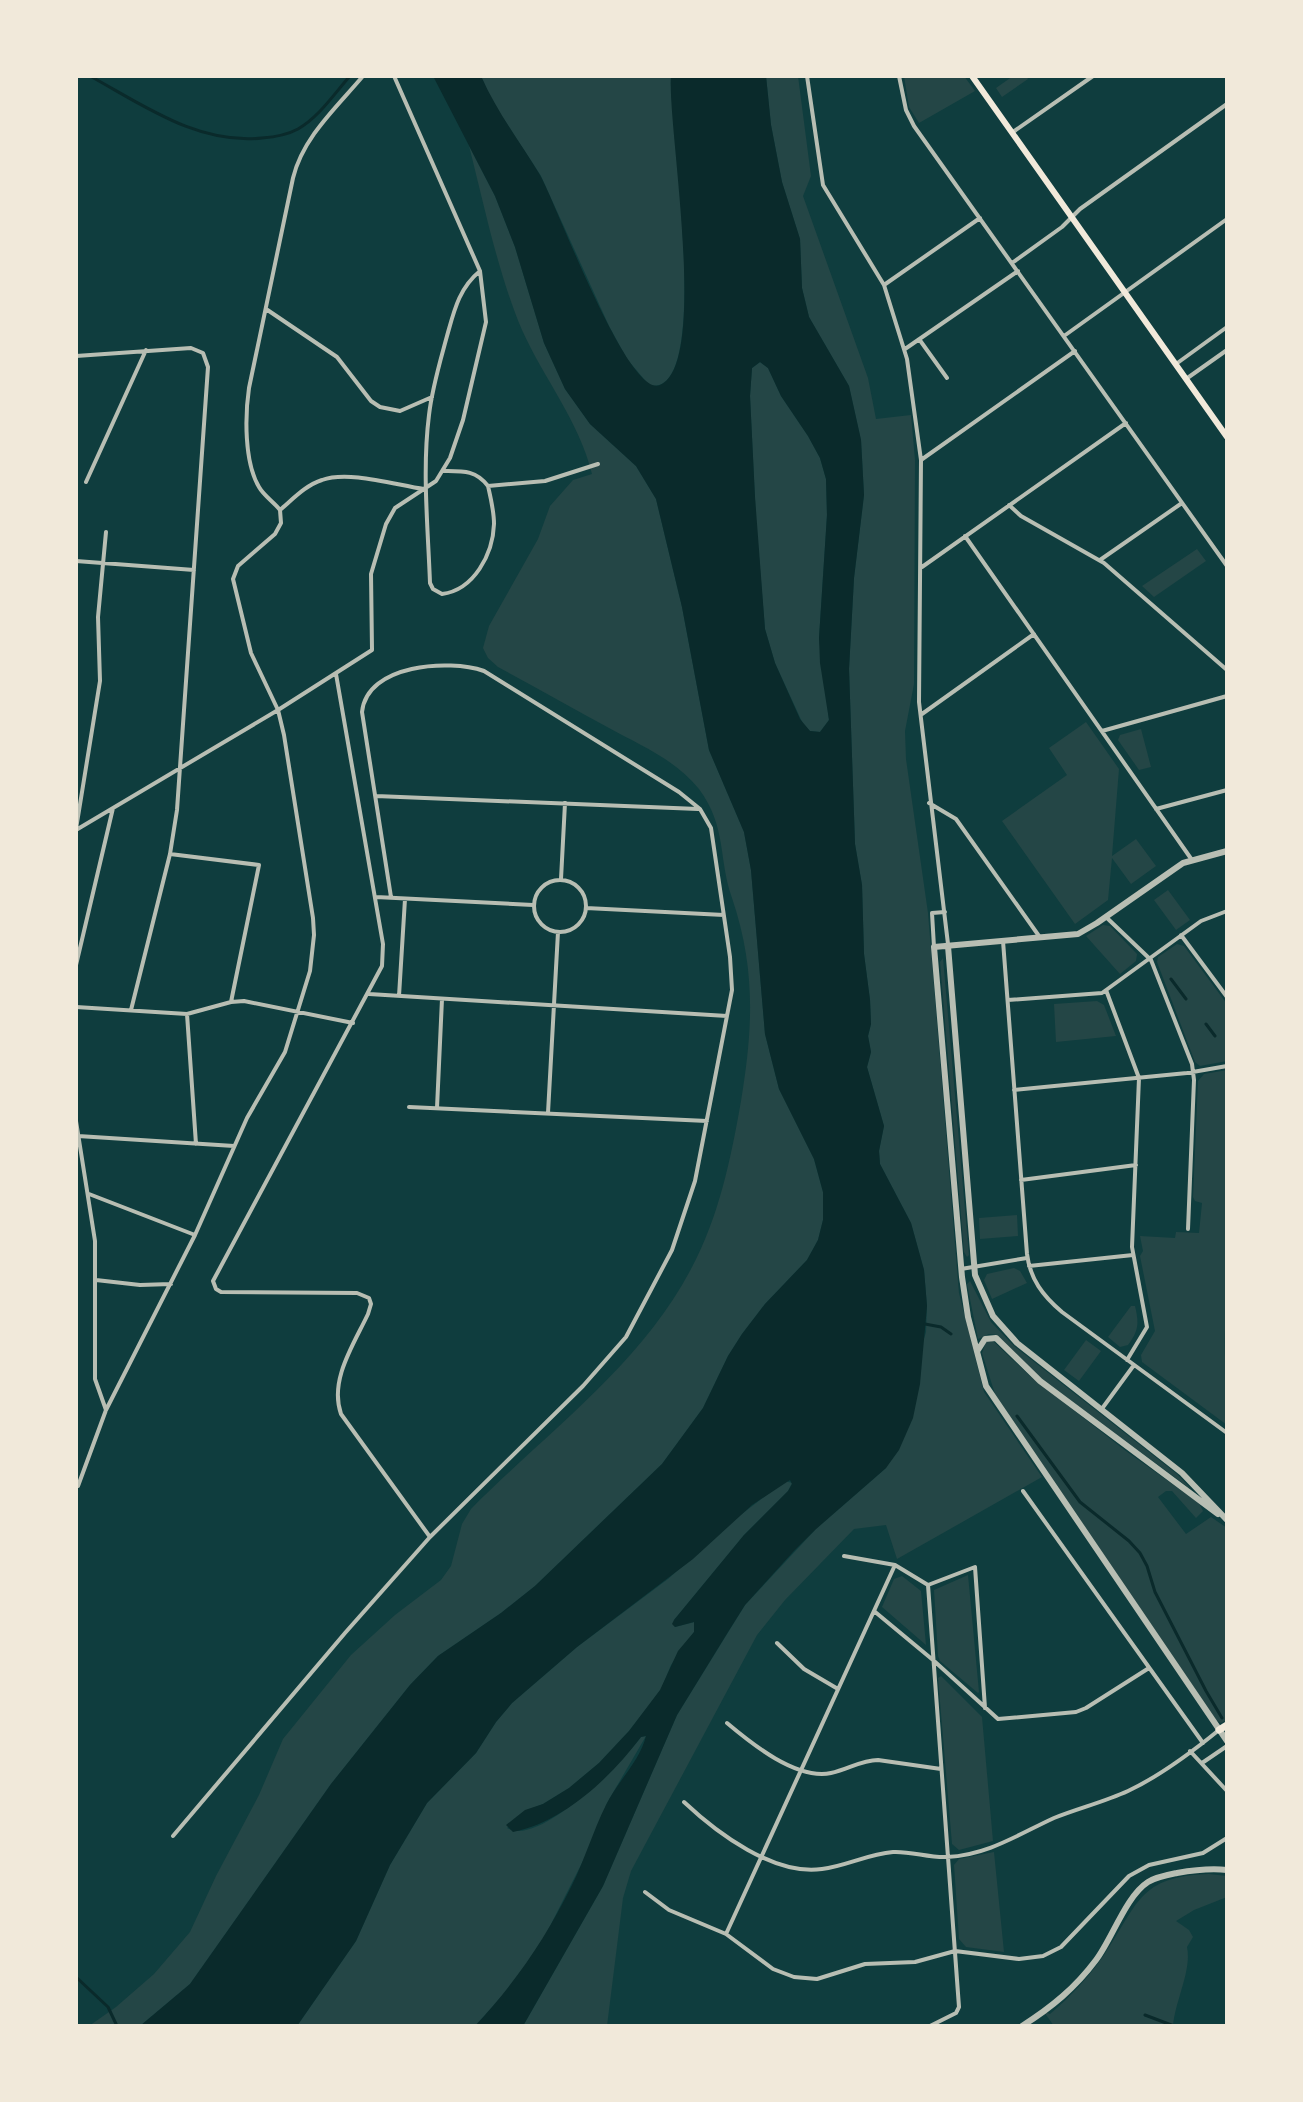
<svg xmlns="http://www.w3.org/2000/svg" width="1303" height="2102" font-family="'Open Sans',sans-serif">
<style>
.green{fill:#244646}
.water{fill:#0a2a2b;fill-rule:evenodd}
.lines{fill:none;stroke-linecap:round;stroke-linejoin:round}
.stream{stroke:#0a2a2b;stroke-width:3}
.minor{stroke:#b8beb3;stroke-width:4}
.tertiary{stroke:#b8beb3;stroke-width:6}
.secondary{stroke:#f1e9da;stroke-width:6}
.primary{stroke:#f1e9da;stroke-width:7}
</style>
<rect width="100%" height="100%" fill="#0f3d3e"/>
<!-- green -->
<path class="green" d="M 481,76 L 671,76 C 668,112 715,402 649,385 L 627,359 L 609,326 L 541,176 L 492,101 Z
M 766,76 L 798,76 L 811,176 L 803,196 L 868,378 L 876,419 L 911,415 L 915,460 L 914,684 L 905,731 L 906,759 L 928,913 L 959,1293 L 984,1392 L 1042,1477 L 897,1559 L 886,1525 L 854,1529 L 785,1600 L 757,1635 L 631,1871 L 623,1898 L 607,2026 L 523,2026 L 603,1886 L 677,1715 L 745,1605 L 816,1529 L 886,1468 L 926,1332 L 927,1306 L 924,1270 L 911,1223 L 880,1164 L 879,1151 L 884,1126 L 867,1067 L 871,1052 L 868,1036 L 871,1024 L 870,1000 L 864,954 L 862,885 L 855,844 L 849,669 L 854,578 L 864,495 L 861,440 L 849,386 L 809,317 L 802,288 L 800,239 L 782,182 L 771,125 Z
M 904,76 L 964,76 L 975,91 L 919,123 L 909,107 Z
M 1013,76 L 1026,76 L 1028,79 L 1002,97 L 996,88 Z
M 469,146 L 495,196 L 515,247 L 544,343 L 565,389 L 590,424 L 636,466 L 656,499 L 682,607 L 709,750 L 744,832 L 751,870 L 765,1034 L 779,1089 L 814,1159 L 823,1192 L 823,1220 L 818,1240 L 807,1260 L 765,1304 L 742,1334 L 728,1356 L 703,1408 L 662,1464 L 535,1586 L 501,1613 L 438,1656 L 410,1685 L 331,1784 L 190,1984 L 140,2026 L 89,2026 L 116,2007 L 154,1974 L 190,1932 L 216,1876 L 259,1795 L 283,1739 L 351,1655 L 395,1615 L 441,1580 L 451,1566 L 462,1524 L 471,1509 C 547,1432 640,1366 691,1269 C 719,1217 731,1158 741,1101 C 753,1028 756,969 732,898 C 718,858 727,827 699,789 C 676,760 640,745 609,728 C 572,708 535,687 498,667 L 488,658 L 483,648 L 489,626 L 538,539 L 550,506 L 573,480 L 592,474 C 579,421 544,379 522,330 C 498,274 484,204 469,146 Z
M 760,362 L 768,368 L 781,396 L 808,436 L 820,458 L 826,479 L 827,515 L 819,638 L 829,720 L 820,732 L 810,731 L 803,724 L 775,663 L 765,629 L 756,521 L 750,396 L 752,368 Z
M 1197,549 L 1206,561 L 1154,597 L 1142,586 Z
M 1086,722 L 1119,769 L 1112,856 L 1136,839 L 1156,866 L 1131,884 L 1112,858 L 1108,900 L 1075,924 L 1002,821 L 1067,775 L 1049,748 Z
M 1141,729 L 1151,767 L 1139,770 L 1118,740 L 1120,735 Z
M 1168,890 L 1190,920 L 1176,930 L 1154,900 Z
M 1103,925 L 1110,926 L 1137,954 L 1136,961 L 1120,974 L 1086,936 Z
M 1177,944 L 1184,946 L 1227,1004 L 1227,1061 L 1200,1066 L 1195,1062 L 1157,962 L 1158,957 Z
M 943,958 L 969,1255 L 967,1257 L 964,1252 L 940,962 Z
M 1097,1001 L 1104,1005 L 1116,1036 L 1056,1042 L 1054,1004 Z
M 1227,1070 L 1227,1304 C 1222,1344 1227,1384 1227,1425 L 1142,1362 L 1141,1355 L 1155,1331 L 1140,1256 L 1143,1251 L 1140,1236 L 1175,1238 L 1176,1232 L 1199,1233 L 1202,1203 L 1195,1201 L 1193,1197 L 1198,1081 L 1204,1074 Z
M 1017,1215 L 1018,1236 L 980,1239 L 979,1218 Z
M 1014,1268 L 1020,1271 L 1027,1283 L 992,1299 L 984,1280 L 987,1274 Z
M 970,1281 L 991,1322 L 1014,1346 L 1177,1474 L 1192,1490 L 1048,1384 L 1010,1351 L 997,1335 L 989,1334 L 978,1339 L 967,1284 Z
M 1131,1306 L 1135,1306 C 1139,1323 1139,1330 1128,1345 L 1120,1347 L 1108,1337 Z
M 1086,1340 L 1101,1351 L 1079,1381 L 1064,1370 Z
M 993,1341 L 1031,1377 L 1126,1451 L 1199,1503 L 1203,1511 L 1196,1518 L 1172,1491 L 1166,1491 L 1158,1497 L 1186,1534 L 1211,1517 L 1227,1528 L 1227,1720 L 1221,1723 L 1216,1720 L 995,1394 L 982,1353 L 986,1342 Z
M 785,1481 L 792,1483 L 788,1491 L 744,1535 L 674,1620 L 675,1627 L 694,1622 L 694,1632 L 671,1665 L 661,1690 L 629,1731 L 599,1763 L 569,1788 L 543,1804 L 525,1811 L 507,1828 C 539,1848 623,1761 641,1737 L 646,1736 L 607,1803 L 587,1853 L 545,1936 L 513,1984 L 475,2026 L 297,2026 L 356,1941 L 390,1865 L 427,1803 L 476,1753 L 496,1722 L 512,1703 L 577,1647 L 668,1579 L 730,1523 Z
M 968,1575 L 979,1692 L 978,1693 L 940,1661 L 938,1656 L 934,1590 Z
M 902,1576 L 921,1591 L 926,1645 L 882,1607 L 894,1579 Z
M 941,1676 L 982,1717 L 993,1841 L 959,1850 L 952,1844 L 938,1678 Z
M 994,1852 L 1004,1952 L 966,1947 L 959,1939 L 954,1865 L 959,1859 Z
M 1209,1874 L 1227,1876 L 1227,1897 L 1194,1910 L 1176,1921 L 1189,1930 L 1193,1937 L 1187,1947 C 1192,1970 1175,2001 1173,2026 L 1054,2026 L 1044,2012 L 1050,2014 C 1071,1996 1088,1978 1104,1955 C 1138,1905 1138,1876 1209,1874 Z"/>
<!-- water -->
<path class="water" d="M 433,76 L 481,76 C 497,112 520,142 540,175 C 556,203 628,399 660,385 C 710,364 667,126 671,76 L 766,76 L 771,125 L 782,182 L 800,239 L 802,288 L 809,317 L 849,386 L 861,440 L 864,495 L 854,578 L 849,669 L 855,844 L 862,885 L 864,954 L 870,1000 L 871,1024 L 868,1036 L 871,1052 L 867,1067 L 884,1126 L 879,1151 L 880,1164 L 911,1223 L 924,1270 L 927,1306 L 920,1384 L 913,1418 L 899,1450 L 886,1468 L 816,1529 L 793,1552 L 745,1605 L 728,1632 L 677,1715 L 603,1886 L 523,2026 L 475,2026 C 515,1983 546,1938 572,1885 C 585,1859 593,1831 606,1805 C 617,1782 640,1761 646,1736 L 641,1737 C 611,1777 564,1822 513,1832 L 506,1825 L 525,1810 L 543,1804 L 569,1788 L 599,1763 L 629,1731 L 660,1690 L 678,1651 L 694,1632 L 694,1622 L 675,1627 L 672,1624 L 674,1620 L 744,1535 L 788,1491 L 792,1484 L 790,1480 L 752,1505 L 693,1559 L 577,1647 L 512,1703 L 496,1722 L 476,1753 L 427,1803 L 390,1865 L 356,1941 L 297,2026 L 140,2026 L 190,1984 L 331,1784 L 410,1685 L 438,1656 L 501,1613 L 535,1586 L 662,1464 L 703,1408 L 728,1356 L 742,1334 L 765,1304 L 807,1260 L 818,1240 L 823,1220 L 823,1192 L 814,1159 L 779,1089 L 765,1034 L 751,870 L 744,832 L 709,750 L 682,607 L 656,499 L 636,466 L 590,424 L 565,389 L 544,343 L 515,247 L 495,196 ZM 760,362 L 768,368 L 781,396 L 808,436 L 820,458 L 826,479 L 827,515 L 819,638 L 820,663 L 829,720 L 820,732 L 810,731 L 800,719 L 775,663 L 765,629 L 755,497 L 750,396 L 752,368 Z"/>
<g class="lines">
<!-- stream -->
<path class="stream" d="M 90,76 C 143,105 198,145 262,138 C 275,137 287,135 298,129 C 319,117 334,94 350,76
M 1171,979 L 1186,999
M 1206,1024 L 1215,1036
M 925,1324 L 941,1327 L 951,1334
M 1017,1416 L 1080,1502 L 1129,1541 L 1140,1553 L 1147,1566 L 1155,1592 L 1206,1691 L 1222,1718
M 76,1977 L 108,2007 L 117,2026
M 1145,2015 L 1174,2026"/>
<!-- minor -->
<path class="minor" d="M 807,76 L 823,185 L 884,285 L 907,359 L 921,460 L 919,702 L 948,944
M 899,76 L 906,110 L 914,126 L 1227,566
M 1013,132 L 1093,76
M 1012,263 L 1062,227 L 1080,209 L 1227,104
M 884,285 L 980,218
M 266,309 L 337,357 L 371,401 L 380,407 L 400,411 L 432,397
M 1064,336 L 1227,219
M 919,339 L 947,378
M 905,349 L 1018,271
M 76,356 L 191,348 L 203,353 L 208,367 L 177,810 L 170,854 L 131,1010
M 1176,364 L 1227,327
M 1186,379 L 1227,350
M 921,460 L 1075,351
M 444,471 C 463,471 476,470 488,486 C 491,499 494,511 494,524 C 493,554 474,590 442,594 L 433,589 L 430,583 C 428,528 422,470 429,415 C 432,388 440,362 447,336 C 454,311 459,288 480,271
M 86,482 L 146,350
M 488,486 L 545,481 L 598,464
M 1009,505 L 1021,516 L 1104,563 L 1227,670
M 280,510 C 293,499 306,485 322,480 C 348,470 396,485 424,489
M 965,536 L 1192,860
M 1100,560 L 1182,503
M 76,561 L 194,570
M 922,567 L 1126,423
M 336,674 L 383,944 L 382,966 L 213,1281 L 216,1289 L 221,1292 L 357,1293 L 369,1298 L 371,1304 L 368,1314 C 354,1344 329,1380 341,1414 L 430,1537
M 922,714 L 1034,634
M 1102,731 L 1227,696
M 376,796 L 698,809
M 929,803 L 956,819 L 1039,936
M 1156,809 L 1227,790
M 76,829 L 100,681 L 98,617 L 106,532
M 76,830 L 278,710 L 372,650 L 371,574 L 386,524 L 395,508 L 436,481 L 450,458 L 463,420 L 486,322 L 480,271 L 394,76
M 170,854 L 259,865 L 231,1002
M 561,879 L 565,803
M534 906a26 26 0 1 1 52 0a26 26 0 1 1-52 0Z
M 376,897 L 533,905
M 586,908 L 724,915
M 1107,918 L 1151,960 L 1192,1064 L 1194,1080 L 1188,1229
M 1181,935 L 1227,997
M 1003,941 L 1027,1254 C 1030,1279 1043,1296 1062,1312 L 1227,1433
M 934,947 L 932,913 L 945,912
M 76,965 L 113,808
M 1106,990 L 1139,1078 L 1132,1247 L 1147,1327 L 1127,1360
M 369,994 L 727,1016
M 399,996 L 405,899
M 1008,1000 L 1102,993 L 1201,921 L 1227,911
M 76,1007 L 187,1014 L 231,1002 L 244,1001 L 353,1023
M 187,1014 L 196,1144
M 1014,1090 L 1187,1073 L 1227,1066
M 409,1107 L 707,1121
M 437,1108 L 442,999
M 548,1113 L 558,932
M 76,1121 L 95,1241 L 95,1379 L 106,1410
M 78,1136 L 234,1146
M 1021,1180 L 1136,1165
M 89,1194 L 195,1235
M 1029,1266 L 1133,1255
M 961,1269 L 1027,1258
M 96,1280 L 140,1285 L 171,1284
M 1101,1410 L 1134,1365
M 78,1486 L 106,1410 L 195,1235 L 247,1118 L 285,1052 L 310,971 L 314,935 L 313,918 L 284,735 L 278,710 L 251,653 L 233,579 L 238,566 L 275,534 L 281,523 L 280,510 C 274,502 264,496 259,487 C 244,462 245,415 249,388 L 293,178 C 303,137 337,107 363,76
M 1023,1491 L 1203,1743
M 844,1556 L 895,1565 L 928,1585 L 975,1567 L 985,1708
M 928,1585 L 959,2007 L 956,2013 L 930,2026
M 874,1611 L 933,1660 L 998,1719 L 1076,1712 L 1086,1708 L 1149,1668
M 777,1643 L 804,1669 L 838,1689
M 727,1723 C 752,1744 796,1780 831,1773 C 847,1770 861,1760 878,1760 L 941,1769
M 1190,1751 L 1227,1791
M 1202,1763 L 1227,1746
M 684,1802 C 717,1833 774,1876 822,1869 C 846,1866 868,1854 893,1852 C 911,1851 929,1858 947,1857 C 988,1855 1019,1834 1054,1818 C 1079,1808 1104,1802 1128,1791 C 1160,1776 1192,1752 1219,1730
M 173,1836 L 345,1633 L 430,1537 L 583,1386 L 626,1337 L 672,1250 L 695,1181 L 732,990 L 730,957 L 711,828 L 700,809 L 679,792 L 484,671 C 449,659 367,664 362,712 L 391,897
M 645,1892 L 669,1910 L 726,1934 L 773,1969 L 794,1977 L 817,1979 L 865,1964 L 915,1962 L 955,1951 L 1019,1959 L 1043,1956 L 1061,1947 L 1129,1876 L 1149,1865 L 1203,1853 L 1227,1838
M 726,1934 L 895,1565"/>
<!-- tertiary -->
<path class="tertiary" d="M 1227,851 L 1183,863 L 1097,923 L 1078,934 L 934,947 L 962,1277 L 968,1317 L 986,1386 L 1227,1741
M 948,946 L 975,1275 L 993,1316 L 1017,1343 L 1182,1473 L 1227,1520
M 978,1350 L 985,1339 L 996,1338 L 1040,1381 L 1218,1514
M 1022,2026 C 1052,2007 1075,1988 1096,1960 C 1112,1939 1126,1896 1148,1882 C 1156,1877 1167,1875 1177,1873 C 1194,1870 1210,1868 1227,1870"/>
<!-- secondary -->
<path class="secondary" d="M 972,76 L 1227,437"/>
<!-- primary -->
<path class="primary" d="M 1219,1730 L 1227,1725"/>
</g>
<!-- border -->
<rect width="1303" height="2102" fill="none" stroke="#f1e9da" stroke-width="156"/>
</svg>
